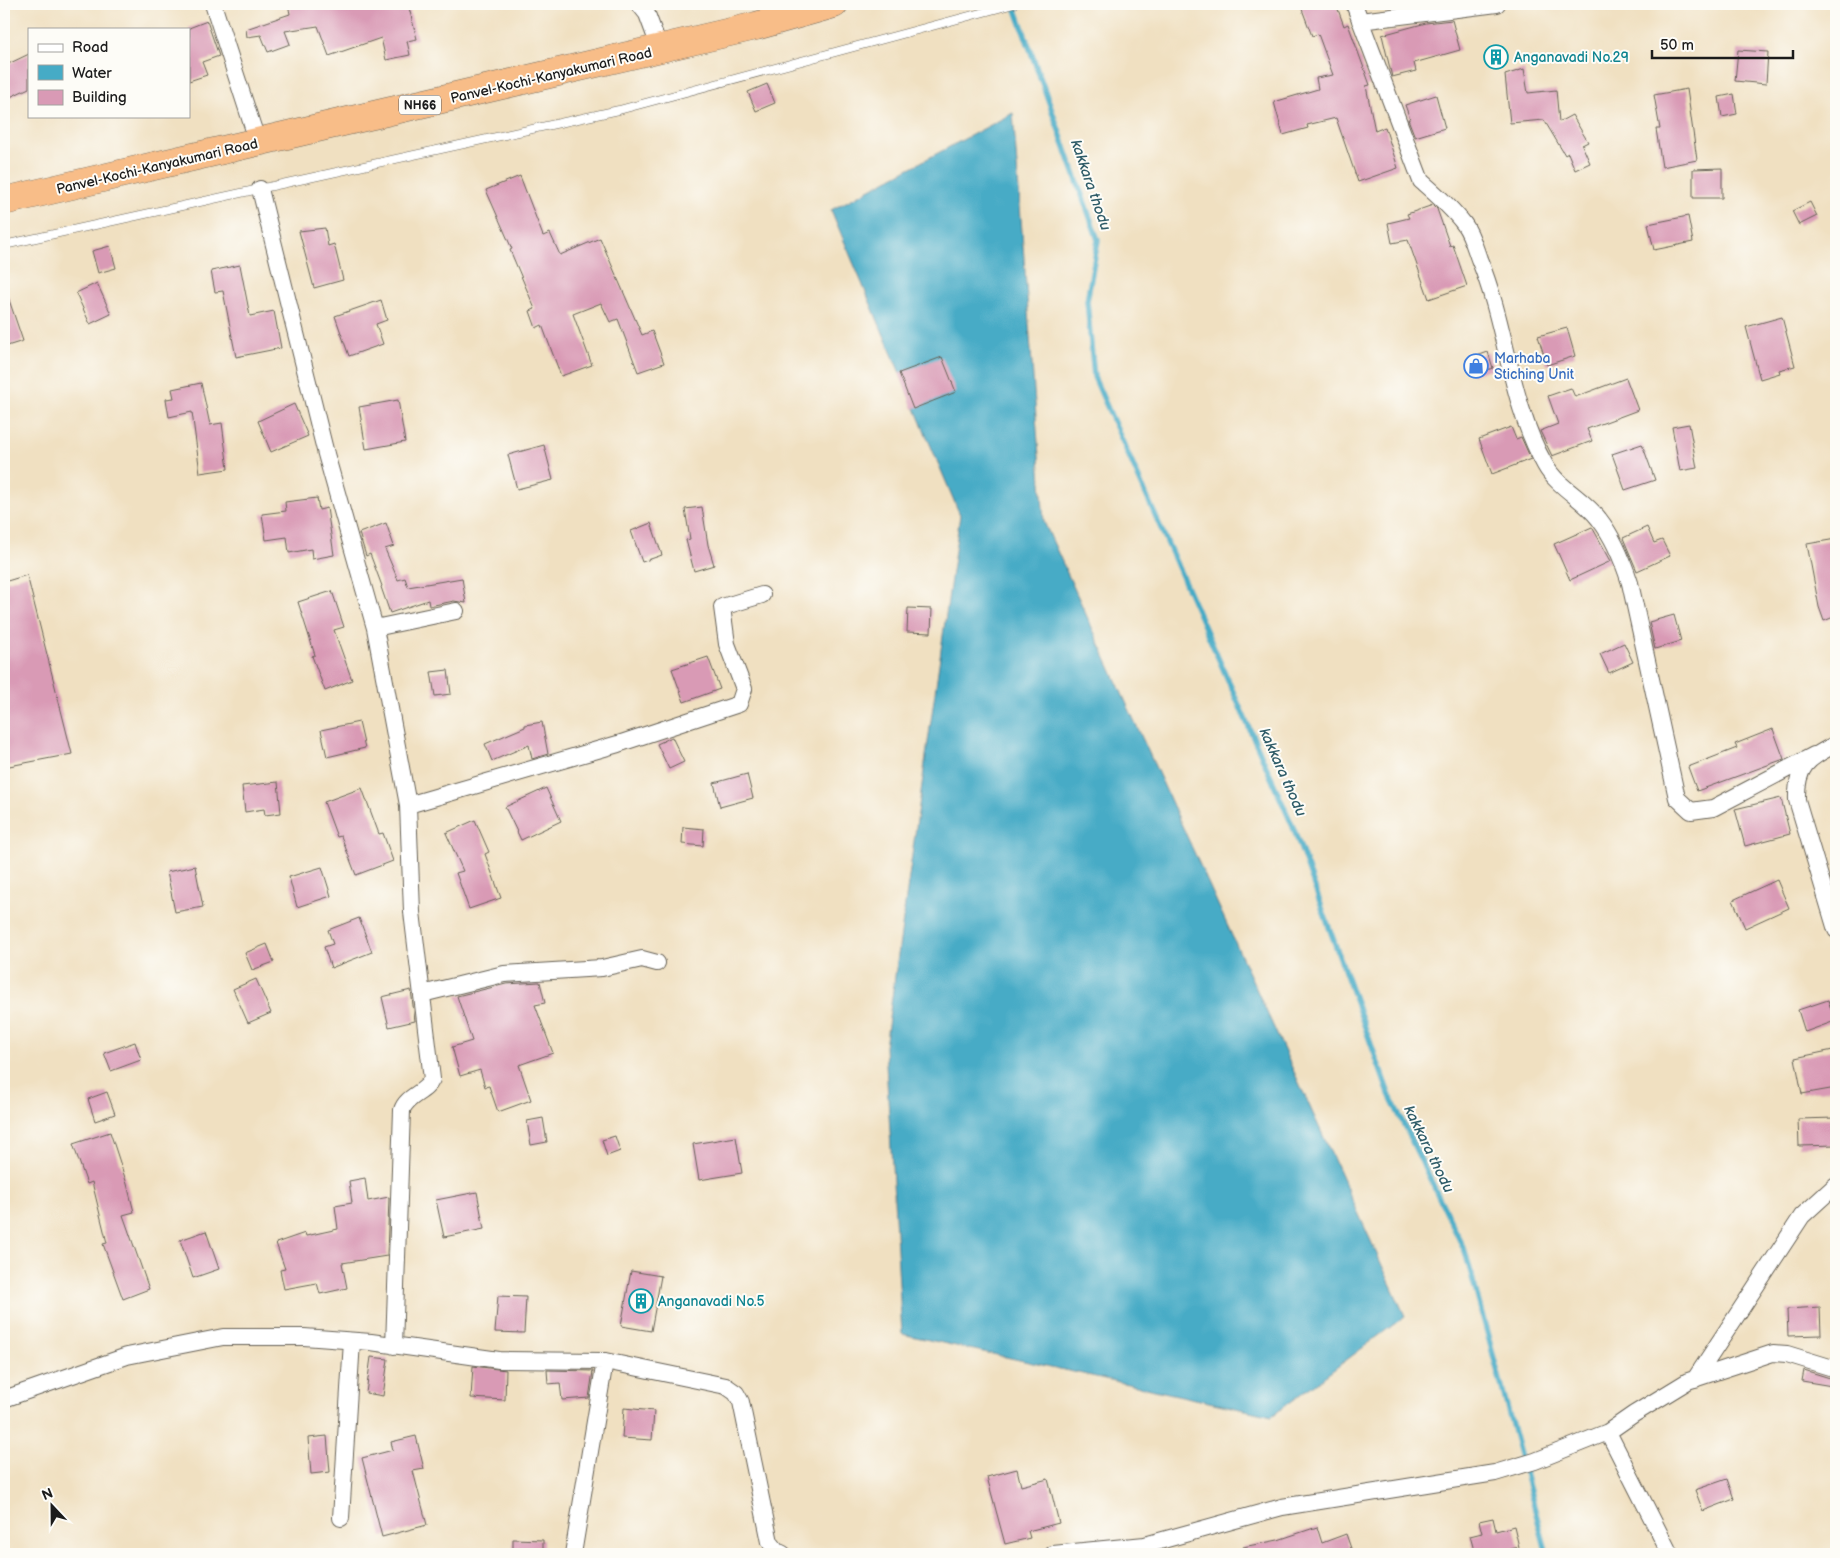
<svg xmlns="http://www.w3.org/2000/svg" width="1840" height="1558" font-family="'Balsamiq Sans',sans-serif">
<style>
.water{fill:#46abc6;stroke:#316471}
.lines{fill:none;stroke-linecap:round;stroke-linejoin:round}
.stream{stroke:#46abc6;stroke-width:5.5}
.building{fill:#d99ab5}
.service-casing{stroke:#666156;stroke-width:9}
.minor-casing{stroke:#666156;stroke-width:18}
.trunk-casing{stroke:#666156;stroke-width:29}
.service{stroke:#fff;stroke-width:8}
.minor{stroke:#fff;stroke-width:16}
.trunk{stroke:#f8bd88;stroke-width:28}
.labels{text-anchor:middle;stroke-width:4;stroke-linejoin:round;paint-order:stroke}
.shield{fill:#fdfcf7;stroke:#605f5e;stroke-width:1}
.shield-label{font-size:12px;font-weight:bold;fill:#1c1c1c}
.culture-label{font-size:14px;fill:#0d838f;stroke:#fdfcf7;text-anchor:start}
.street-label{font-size:14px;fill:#1c1c1c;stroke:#fdfcf7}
.shop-label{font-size:14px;fill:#366cbe;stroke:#fdfcf7;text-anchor:start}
.water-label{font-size:15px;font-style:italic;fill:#2f5c68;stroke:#fdfcf7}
</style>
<rect width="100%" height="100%" fill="#fdfcf7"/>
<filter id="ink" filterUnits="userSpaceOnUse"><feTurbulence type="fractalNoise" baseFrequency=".02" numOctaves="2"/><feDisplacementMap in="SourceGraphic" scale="10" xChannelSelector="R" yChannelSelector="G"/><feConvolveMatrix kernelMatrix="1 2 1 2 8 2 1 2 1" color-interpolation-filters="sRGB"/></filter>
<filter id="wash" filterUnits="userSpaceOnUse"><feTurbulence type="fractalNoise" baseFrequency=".0096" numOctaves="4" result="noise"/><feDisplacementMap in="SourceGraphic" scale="20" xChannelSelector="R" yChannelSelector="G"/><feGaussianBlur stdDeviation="1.12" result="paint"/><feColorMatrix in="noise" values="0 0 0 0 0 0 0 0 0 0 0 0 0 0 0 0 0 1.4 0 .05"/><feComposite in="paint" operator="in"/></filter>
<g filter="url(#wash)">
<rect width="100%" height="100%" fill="#f0e0c1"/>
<!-- water -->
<path class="water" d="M 1013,113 L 1044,522 L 1405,1316 L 1272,1416 L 902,1334 L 885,1047 L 960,515 L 831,210 Z"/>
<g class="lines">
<!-- stream -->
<path class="stream" d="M 1014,4 L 1098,240 L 1087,301 L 1094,377 L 1293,827 L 1389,1094 L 1465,1251 L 1547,1554"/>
</g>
<g id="blocks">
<!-- building -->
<path class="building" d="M 288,4 L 408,4 L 417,39 L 407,41 L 410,55 L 386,60 L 381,38 L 329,56 L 318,26 L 285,31 L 290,44 L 268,52 L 261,35 L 247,37 L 246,29 L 290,14 Z
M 1300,4 L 1336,4 L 1344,26 L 1348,24 L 1370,85 L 1366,86 L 1375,131 L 1385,127 L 1398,168 L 1358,182 L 1336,118 L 1307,125 L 1308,128 L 1283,135 L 1274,102 L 1318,89 L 1316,78 L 1333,75 L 1318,34 L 1312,36 Z
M 1452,20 L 1460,50 L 1414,63 L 1416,71 L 1392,77 L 1382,35 L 1426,23 Z
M 207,21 L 219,56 L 202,62 L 207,75 L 189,81 L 189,28 Z
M 1738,50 L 1768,52 L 1766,84 L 1735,81 Z
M 29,54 L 29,88 L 4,100 L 4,66 Z
M 1524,69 L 1528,93 L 1556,90 L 1559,122 L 1572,115 L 1588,142 L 1582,145 L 1590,163 L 1575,170 L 1568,153 L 1565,155 L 1544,120 L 1510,123 L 1505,75 Z
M 767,84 L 775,103 L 756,111 L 748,92 Z
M 1687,89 L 1697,160 L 1662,167 L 1656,129 L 1660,129 L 1654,95 Z
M 1734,94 L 1737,114 L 1722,117 L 1719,97 Z
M 1436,95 L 1445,128 L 1415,137 L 1408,119 L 1410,119 L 1405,105 Z
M 1722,168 L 1722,198 L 1693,198 L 1693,169 Z
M 520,176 L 543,236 L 550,233 L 560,255 L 600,238 L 642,335 L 652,331 L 664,363 L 638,372 L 618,319 L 610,322 L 601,303 L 573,314 L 592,365 L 561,376 L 542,325 L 536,328 L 530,311 L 535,309 L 510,250 L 512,249 L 486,190 Z
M 1810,202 L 1817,216 L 1799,225 L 1792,211 Z
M 1433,205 L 1437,209 L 1450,246 L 1453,245 L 1467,286 L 1429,299 L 1408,240 L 1392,243 L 1388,223 L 1409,218 L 1407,214 Z
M 1688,216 L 1693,242 L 1654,250 L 1648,224 Z
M 325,228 L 328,246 L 334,244 L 343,280 L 314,288 L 299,231 Z
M 110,246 L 116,268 L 98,273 L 92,251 Z
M 240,265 L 250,316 L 274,311 L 281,348 L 236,357 L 223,291 L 215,292 L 211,271 Z
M 97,283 L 111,314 L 90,324 L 76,293 Z
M 4,291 L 6,291 L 23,341 L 4,347 Z
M 381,300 L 387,320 L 376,324 L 383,344 L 349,356 L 335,316 Z
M 1782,317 L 1795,366 L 1779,370 L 1780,373 L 1760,379 L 1746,327 Z
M 1567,328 L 1575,356 L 1547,365 L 1538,336 Z
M 1488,352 L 1493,368 L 1472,375 L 1466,360 Z
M 942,357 L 956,392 L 913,409 L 899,373 Z
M 1626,378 L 1638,410 L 1587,429 L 1592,441 L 1552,456 L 1540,431 L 1558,424 L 1548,396 L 1571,388 L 1575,397 Z
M 201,383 L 210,425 L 222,423 L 228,469 L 200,473 L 192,412 L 169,417 L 166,399 L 174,398 L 172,389 Z
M 398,400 L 405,442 L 366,449 L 359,407 Z
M 294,404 L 308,436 L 271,452 L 258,421 Z
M 1689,424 L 1697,468 L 1680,471 L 1672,427 Z
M 1511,427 L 1516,439 L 1521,437 L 1531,459 L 1492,474 L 1479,439 Z
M 1642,444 L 1655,480 L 1625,490 L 1612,454 Z
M 544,445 L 553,480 L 517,489 L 508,455 Z
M 317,498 L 319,510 L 327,508 L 334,555 L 312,559 L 311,549 L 289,553 L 287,537 L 266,540 L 262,514 L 286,511 L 285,502 Z
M 702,507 L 708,545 L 714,565 L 694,571 L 686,540 L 690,539 L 685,509 Z
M 386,523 L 394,546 L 385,549 L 398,580 L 405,578 L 408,587 L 462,578 L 466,603 L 454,601 L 429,606 L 428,600 L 390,613 L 381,587 L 382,586 L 370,554 L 366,556 L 359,533 Z
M 651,523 L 662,555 L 642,562 L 631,531 Z
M 1592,527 L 1611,561 L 1570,580 L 1554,544 Z
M 1647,527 L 1654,543 L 1662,540 L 1670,556 L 1637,571 L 1623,538 Z
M 1836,539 L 1836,616 L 1824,621 L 1819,607 L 1807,544 Z
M 27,575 L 72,754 L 4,767 L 4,582 Z
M 332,591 L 344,627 L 334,630 L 352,680 L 325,691 L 312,656 L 315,655 L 298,602 Z
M 908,608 L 932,609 L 931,633 L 907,632 Z
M 1674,615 L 1681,641 L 1655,649 L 1649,622 Z
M 1624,643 L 1633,662 L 1609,673 L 1600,654 Z
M 708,657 L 720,689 L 684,702 L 672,669 Z
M 448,670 L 451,694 L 435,696 L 431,672 Z
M 359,722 L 365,748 L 327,757 L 321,730 Z
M 542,722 L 548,754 L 532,759 L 529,745 L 492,761 L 485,744 L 525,727 L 525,725 Z
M 1773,729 L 1784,759 L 1697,791 L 1688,767 L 1737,748 L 1735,744 Z
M 672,737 L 684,762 L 669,769 L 657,744 Z
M 747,774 L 753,798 L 720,807 L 714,783 Z
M 278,782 L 281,813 L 265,815 L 264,809 L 245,812 L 242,786 Z
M 362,788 L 379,834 L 383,833 L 393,861 L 356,875 L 341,836 L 337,837 L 324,802 Z
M 546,788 L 561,821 L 521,840 L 505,807 Z
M 1781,798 L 1790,834 L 1745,846 L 1735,809 Z
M 475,820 L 489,852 L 485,854 L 501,898 L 469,909 L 456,873 L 463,871 L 446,833 Z
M 683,827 L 704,829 L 703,846 L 682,844 Z
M 195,866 L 203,907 L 175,912 L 167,872 Z
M 322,867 L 331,896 L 297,907 L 289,877 Z
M 1777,880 L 1789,908 L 1745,928 L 1733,900 Z
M 359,918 L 372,952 L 331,968 L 324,947 L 333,944 L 328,930 Z
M 267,944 L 274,962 L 252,970 L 245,953 Z
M 256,979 L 271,1013 L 248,1023 L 233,989 Z
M 540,982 L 545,1003 L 535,1005 L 553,1053 L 519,1065 L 531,1100 L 498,1112 L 489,1086 L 485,1087 L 480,1070 L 460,1076 L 452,1047 L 472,1041 L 457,996 L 506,984 Z
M 411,990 L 415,1021 L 389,1027 L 382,997 Z
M 1828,1000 L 1835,1021 L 1805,1032 L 1798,1010 Z
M 135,1042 L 141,1060 L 111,1071 L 104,1053 Z
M 1833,1050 L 1836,1065 L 1836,1088 L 1802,1094 L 1795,1058 Z
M 107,1092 L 115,1114 L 95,1121 L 88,1099 Z
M 543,1118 L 547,1142 L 531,1145 L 527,1121 Z
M 1836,1118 L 1836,1145 L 1799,1146 L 1798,1119 Z
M 110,1132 L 127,1184 L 134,1212 L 123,1215 L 149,1289 L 123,1299 L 103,1244 L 107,1243 L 92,1182 L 87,1184 L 73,1144 Z
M 615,1136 L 620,1151 L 607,1156 L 602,1140 Z
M 736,1137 L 742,1173 L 699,1180 L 693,1144 Z
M 365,1178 L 368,1201 L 389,1197 L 387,1256 L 342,1263 L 347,1288 L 320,1294 L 317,1283 L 284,1289 L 280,1270 L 285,1269 L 276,1243 L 305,1233 L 306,1236 L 338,1229 L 335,1206 L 352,1203 L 349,1181 Z
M 477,1192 L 484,1229 L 444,1237 L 436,1200 Z
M 206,1231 L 219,1269 L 193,1278 L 180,1240 Z
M 631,1271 L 661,1276 L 651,1331 L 621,1326 Z
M 498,1296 L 526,1297 L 524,1333 L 495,1332 Z
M 1820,1307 L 1821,1335 L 1788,1336 L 1787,1309 Z
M 371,1357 L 388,1359 L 383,1396 L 366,1393 Z
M 473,1366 L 506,1370 L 505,1400 L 471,1398 Z
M 547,1370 L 593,1371 L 589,1398 L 562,1400 L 560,1383 L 548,1384 Z
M 1804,1370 L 1833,1379 L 1832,1386 L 1802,1381 Z
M 624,1408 L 654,1411 L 652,1440 L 622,1438 Z
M 327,1436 L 330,1472 L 311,1474 L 308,1438 Z
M 416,1436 L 424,1469 L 413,1471 L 427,1525 L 382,1537 L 362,1458 L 393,1450 L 391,1442 Z
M 1017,1469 L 1021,1486 L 1048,1479 L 1059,1523 L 1028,1531 L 1030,1538 L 1005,1544 L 987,1477 Z
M 1727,1479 L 1734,1499 L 1703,1511 L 1695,1490 Z
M 1493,1518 L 1496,1531 L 1514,1526 L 1519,1547 L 1490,1554 L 1475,1554 L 1470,1536 L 1482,1533 L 1479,1521 Z
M 1317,1527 L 1322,1543 L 1346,1534 L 1353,1554 L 1244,1554 L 1243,1547 L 1278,1540 Z
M 513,1539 L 543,1540 L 543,1554 L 513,1554 Z"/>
</g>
</g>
<g filter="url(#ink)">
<use href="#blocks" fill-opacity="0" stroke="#666156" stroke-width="1"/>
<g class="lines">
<!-- service casing -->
<g class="service-casing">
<path id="service" d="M 4,245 L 619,110 L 1014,4"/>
</g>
<!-- minor casing -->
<g class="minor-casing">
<path id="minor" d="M 213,4 L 258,143
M 639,4 L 647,14 L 660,49
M 1354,4 L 1421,181 C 1436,194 1452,208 1464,224 C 1471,233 1475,248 1479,259 C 1507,326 1509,401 1545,465 C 1557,487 1584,499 1599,519 C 1614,538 1623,561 1630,583 L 1677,798 L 1691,811 L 1713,808 L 1814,755
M 1360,21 L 1497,4
M 260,189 L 326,454 L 375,628 L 408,805 L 412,912 L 432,1079 C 426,1093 407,1095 402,1110 L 394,1346
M 375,628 L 456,611
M 1836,744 C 1808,759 1796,765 1797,800 L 1836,930
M 408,805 L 618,744 L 739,704 L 744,689 L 727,644 L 722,607 L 762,595
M 422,994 L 504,974 L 602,968 L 642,959 L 657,963
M 1695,1379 L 1802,1216 L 1836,1185
M 4,1399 L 127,1356 L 223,1337 L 304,1337 L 371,1342 L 499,1360 L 605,1361 L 726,1386 L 736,1393 L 741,1402 L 770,1542 L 777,1551 L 783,1554
M 1608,1432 L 1670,1554
M 341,1518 L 352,1341
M 573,1554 L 605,1361
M 1053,1554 L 1145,1545 L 1282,1507 L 1495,1473 L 1535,1461 L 1608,1432 L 1634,1414 L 1688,1381 L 1773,1353 L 1787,1354 L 1836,1369"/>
</g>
<!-- trunk casing -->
<g class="trunk-casing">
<path id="trunk" d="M 4,201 L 756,26 L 834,4"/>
</g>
<!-- service -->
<use href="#service" class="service"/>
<!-- minor -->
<use href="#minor" class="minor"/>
<!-- trunk -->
<use href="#trunk" class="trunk"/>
</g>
</g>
<!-- icons -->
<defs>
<g id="building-ring" transform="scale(1.25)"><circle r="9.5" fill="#fdfcf7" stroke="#0f9aa8" stroke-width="1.5"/><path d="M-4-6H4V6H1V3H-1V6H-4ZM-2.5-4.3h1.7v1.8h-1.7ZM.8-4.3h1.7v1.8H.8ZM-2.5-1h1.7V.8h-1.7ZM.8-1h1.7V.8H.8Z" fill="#0f9aa8"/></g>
<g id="shop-ring" transform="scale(1.25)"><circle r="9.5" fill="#fdfcf7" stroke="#3f7fe0" stroke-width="1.5"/><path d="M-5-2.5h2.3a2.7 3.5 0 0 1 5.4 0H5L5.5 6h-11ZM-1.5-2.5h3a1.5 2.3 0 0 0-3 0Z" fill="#3f7fe0"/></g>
</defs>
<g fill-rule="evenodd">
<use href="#building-ring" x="1496" y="57"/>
<use href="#shop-ring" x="1476" y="366"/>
<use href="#building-ring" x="641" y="1301"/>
</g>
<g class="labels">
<!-- shield labels -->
<rect class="shield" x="399" y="95.5" width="42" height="19" rx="4"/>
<g class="shield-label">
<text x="420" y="109">NH66</text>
</g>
<!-- culture labels -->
<g class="culture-label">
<text x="1514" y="62">Anganavadi No.29</text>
<text x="658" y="1306">Anganavadi No.5</text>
</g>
<!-- street labels -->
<g class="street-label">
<text transform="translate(551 75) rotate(-13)" y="5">Panvel-Kochi-Kanyakumari Road</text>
<text transform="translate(157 166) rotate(-13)" y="5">Panvel-Kochi-Kanyakumari Road</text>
</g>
<!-- shop labels -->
<g class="shop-label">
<text x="1494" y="363">Marhaba<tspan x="1494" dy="16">Stiching Unit</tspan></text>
</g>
<!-- water labels -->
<g class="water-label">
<text transform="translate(1091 185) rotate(71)" y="5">kakkara thodu</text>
<text transform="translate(1283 772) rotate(66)" y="5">kakkara thodu</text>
<text transform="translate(1429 1149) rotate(64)" y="5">kakkara thodu</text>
</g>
</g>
<!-- margin -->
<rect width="1840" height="1558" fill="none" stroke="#fdfcf7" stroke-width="20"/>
<!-- legend -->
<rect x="28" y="28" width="162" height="90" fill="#fdfcf7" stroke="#a3a29f"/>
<rect x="38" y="44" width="25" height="8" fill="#ffffff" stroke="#a3a29f"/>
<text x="72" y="52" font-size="15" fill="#1c1c1c">Road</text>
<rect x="38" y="65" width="25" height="15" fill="#46abc6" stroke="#a3a29f"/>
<text x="72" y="78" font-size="15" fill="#1c1c1c">Water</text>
<rect x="38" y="90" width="25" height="15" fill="#d99ab5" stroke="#a3a29f"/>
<text x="72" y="102" font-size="15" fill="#1c1c1c">Building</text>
<!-- north arrow -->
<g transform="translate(52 1506) rotate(338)" stroke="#fdfcf7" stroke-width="4" paint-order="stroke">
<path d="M0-4L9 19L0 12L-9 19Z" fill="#1c1c1c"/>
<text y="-8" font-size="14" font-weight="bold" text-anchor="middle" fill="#1c1c1c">N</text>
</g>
<!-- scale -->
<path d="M1652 50v8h141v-8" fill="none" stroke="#1c1c1c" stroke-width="2.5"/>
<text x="1660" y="50" font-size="15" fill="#1c1c1c" stroke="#fdfcf7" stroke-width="4" paint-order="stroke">50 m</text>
</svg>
